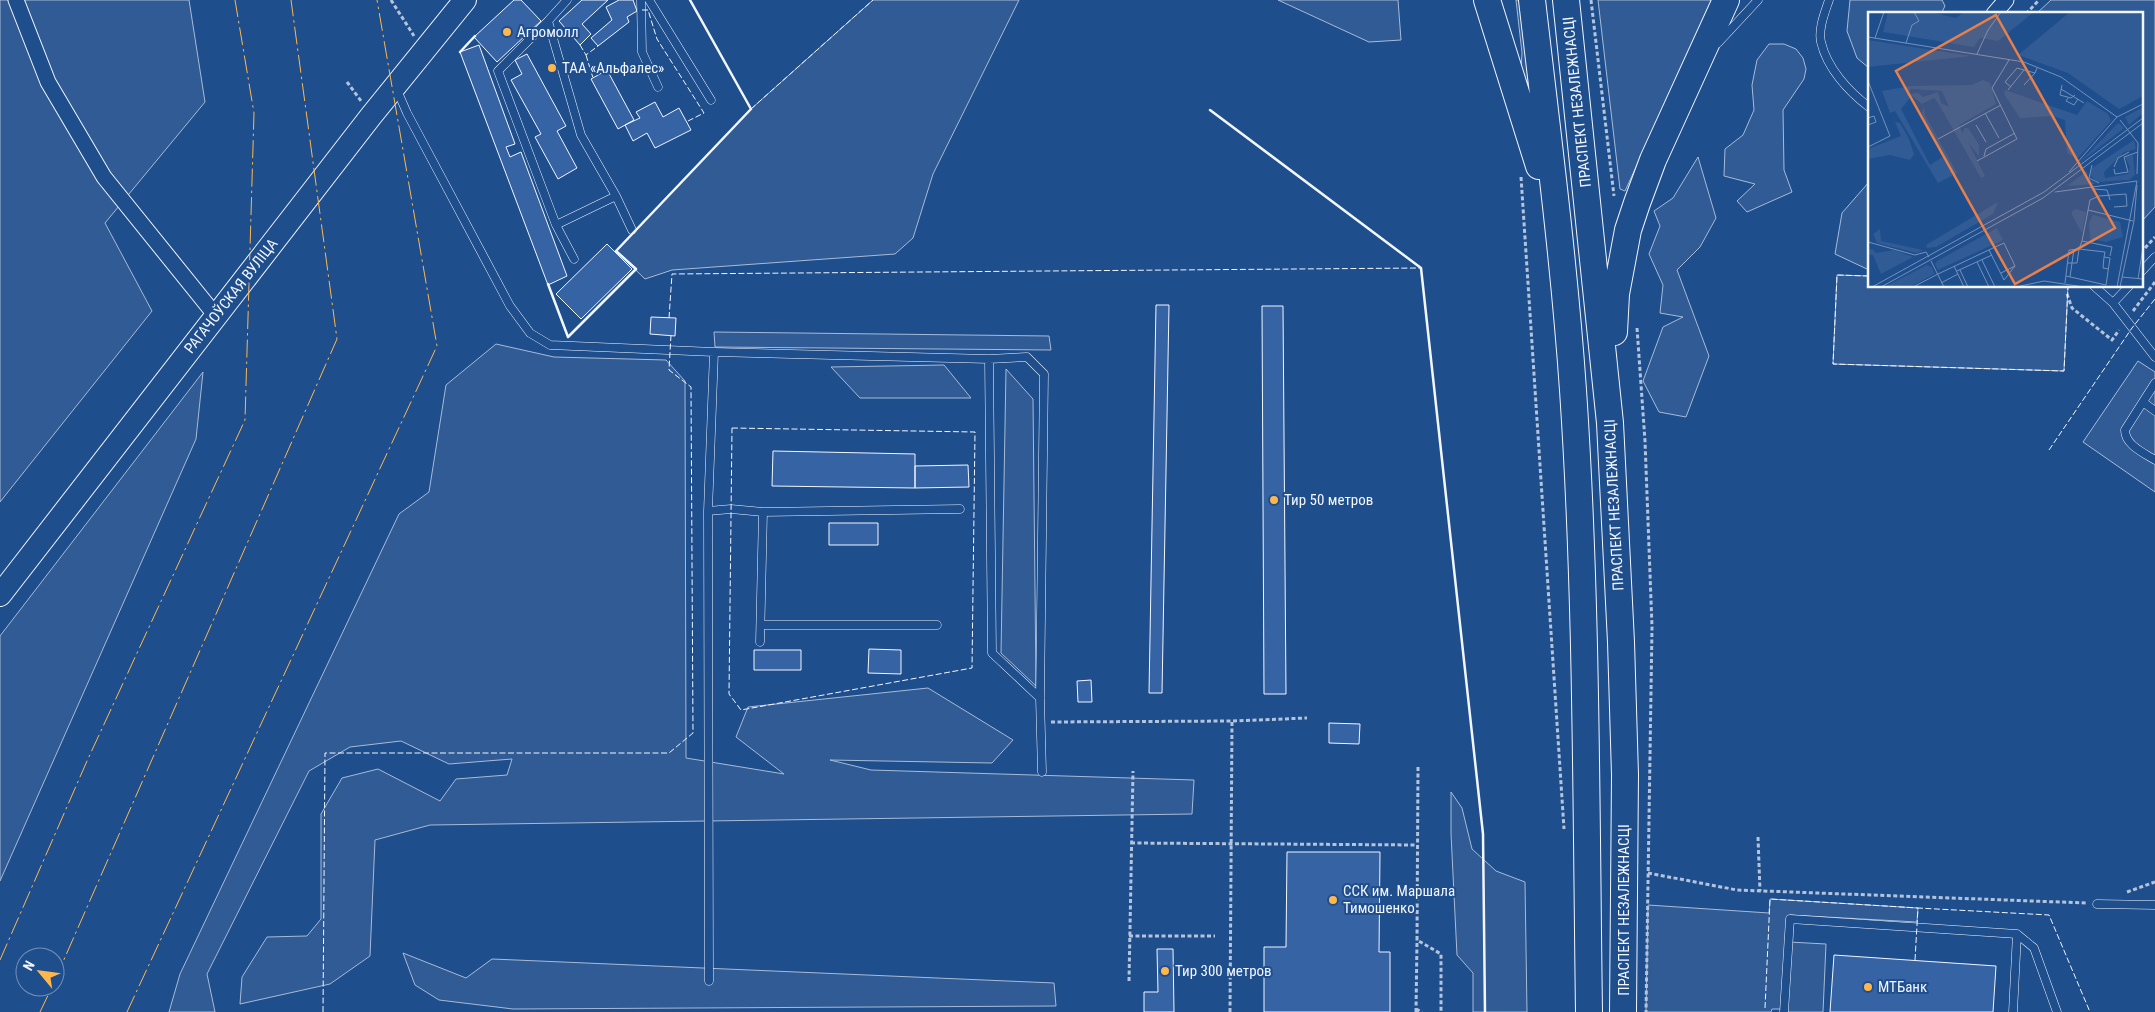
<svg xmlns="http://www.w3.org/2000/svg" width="2155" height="1012" font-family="'Roboto Condensed',sans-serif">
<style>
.built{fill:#305b95;stroke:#a8bbd7}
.building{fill:#3563a3;stroke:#f2f6ff}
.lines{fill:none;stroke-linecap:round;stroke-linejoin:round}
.lane-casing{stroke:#f2f6ff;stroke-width:9}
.street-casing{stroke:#f2f6ff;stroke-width:17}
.primary-casing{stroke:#f2f6ff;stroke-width:24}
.highway-casing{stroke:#f2f6ff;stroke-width:28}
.path{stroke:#b3c4dc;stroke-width:3;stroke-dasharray:4 2.5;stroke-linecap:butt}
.lane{stroke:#1f4e8c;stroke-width:8}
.street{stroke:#1f4e8c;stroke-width:15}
.primary{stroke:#1f4e8c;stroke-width:22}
.highway{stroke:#1f4e8c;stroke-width:26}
.fence{stroke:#f2f6ff;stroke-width:1;stroke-dasharray:6 2.5;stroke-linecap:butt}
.wall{stroke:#f2f6ff;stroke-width:2.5}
.power{stroke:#ffb74d;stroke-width:1;stroke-dasharray:18 4 2.5 4;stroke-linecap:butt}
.poi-dot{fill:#ffb74d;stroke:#1f4e8c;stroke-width:2}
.labels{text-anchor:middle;stroke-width:4;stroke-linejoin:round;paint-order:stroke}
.poi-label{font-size:15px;fill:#f2f6ff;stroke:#1f4e8c;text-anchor:start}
.street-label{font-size:15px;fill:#f2f6ff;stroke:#1f4e8c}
.inset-road{fill:none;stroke:#7391ba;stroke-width:1}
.view{fill:#ea8049;fill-opacity:0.15;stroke:#ea8049;stroke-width:2.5}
.inset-edge{fill:none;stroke:#f2f6ff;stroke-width:2.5}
</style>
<rect width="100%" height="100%" fill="#1f4e8c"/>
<!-- built -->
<path class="built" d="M 0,0 L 189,0 L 205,102 L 105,223 L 152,311 L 0,502 Z
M 873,0 L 1019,0 L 933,174 L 913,238 L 895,254 L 672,270 L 645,279 L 616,251 L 751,109 Z
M 1278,0 L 1398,0 L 1401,40 L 1369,42 Z
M 1516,0 L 1520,0 L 1531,92 L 1527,94 L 1521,67 L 1522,53 Z
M 1598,0 L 1713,0 L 1625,191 L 1620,189 Z
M 1850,0 L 1942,0 L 1945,6 L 1941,14 L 1869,14 L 1869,68 L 1857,58 L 1847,31 Z
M 2051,0 L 2155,0 L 2155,207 L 2141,222 L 2141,14 L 2036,14 Z
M 1769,44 L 1784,44 L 1796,49 L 1803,58 L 1806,69 L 1804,79 L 1783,110 L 1784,170 L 1792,192 L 1747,212 L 1737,201 L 1755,184 L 1724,176 L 1725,149 L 1743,135 L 1754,110 L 1752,85 L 1757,60 Z
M 1698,157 L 1716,218 L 1700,247 L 1677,270 L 1709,356 L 1686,417 L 1659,412 L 1643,381 L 1663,327 L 1683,317 L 1660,313 L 1663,285 L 1649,254 L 1660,226 L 1654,211 L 1673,198 Z
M 1869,182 L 1869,269 L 1867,269 L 1835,254 L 1842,213 Z
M 1837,275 L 1869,276 L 1869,286 L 2068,286 L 2064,371 L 1833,364 Z
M 714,332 L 1049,336 L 1051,350 L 715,347 Z
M 496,344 L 554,357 L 666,360 L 685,381 L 686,758 L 784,774 L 736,737 L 748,707 L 928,688 L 1013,740 L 992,763 L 830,760 L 871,770 L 1194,780 L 1192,814 L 430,825 L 375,840 L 370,956 L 330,984 L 240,1004 L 242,977 L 267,937 L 307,936 L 321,919 L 321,814 L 342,778 L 378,769 L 440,801 L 456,779 L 507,775 L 512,759 L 449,764 L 401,741 L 350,747 L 309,771 L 207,974 L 215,1012 L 169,1012 L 180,974 L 399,514 L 429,492 L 446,385 Z
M 2138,361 L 2155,372 L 2155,492 L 2083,442 Z
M 944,365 L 971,398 L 860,398 L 831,367 Z
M 1006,369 L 1033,399 L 1036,686 L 1001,653 Z
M 203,372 L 196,439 L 0,881 L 0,636 Z
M 1451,792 L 1462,808 L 1472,849 L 1496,871 L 1525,882 L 1527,1012 L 1473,1012 L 1473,973 L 1457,955 L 1451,834 Z
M 1770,899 L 1918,908 L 1917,922 L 1790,915 L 1789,942 L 1826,944 L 1823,1012 L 1784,1012 L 1784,1009 L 1772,1009 L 1771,1012 L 1646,1012 L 1648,905 L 1769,913 Z
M 403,953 L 466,978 L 492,959 L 1054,983 L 1056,1006 L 513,1009 L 439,1000 L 415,985 Z"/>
<!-- building -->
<path class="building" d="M 514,0 L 521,0 L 541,21 L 497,62 L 474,37 Z
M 582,0 L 608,0 L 582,24 L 591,34 L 580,45 L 559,21 Z
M 619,0 L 633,0 L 637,11 L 627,17 L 629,22 L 598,46 L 591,38 L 612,20 L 606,7 Z
M 479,45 L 515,144 L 506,147 L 510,157 L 521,152 L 567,276 L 548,285 L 460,52 Z
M 527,54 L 566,126 L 557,131 L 577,168 L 558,179 L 535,137 L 541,134 L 511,80 L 522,74 L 515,60 Z
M 607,70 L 634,120 L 618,129 L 591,79 Z
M 655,102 L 663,117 L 679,108 L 691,130 L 655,148 L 647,133 L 633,141 L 625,125 L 640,118 L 636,112 Z
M 607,244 L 632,269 L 581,319 L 556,294 Z
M 1156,305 L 1169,305 L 1162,693 L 1149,693 Z
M 1262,306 L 1283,306 L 1286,694 L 1264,694 Z
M 651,317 L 676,318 L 675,336 L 650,334 Z
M 773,451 L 915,454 L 915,488 L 772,486 Z
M 968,465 L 969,487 L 915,488 L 915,466 Z
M 829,523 L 878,523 L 878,545 L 829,545 Z
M 869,649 L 901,650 L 901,674 L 868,673 Z
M 754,650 L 801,650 L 801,670 L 754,670 Z
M 1091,680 L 1092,702 L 1078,702 L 1077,681 Z
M 1329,723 L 1360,724 L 1359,744 L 1329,743 Z
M 1287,852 L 1380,852 L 1379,952 L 1390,952 L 1390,1012 L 1264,1012 L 1264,947 L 1286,947 Z
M 1157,949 L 1173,949 L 1174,1012 L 1144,1012 L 1144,992 L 1158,992 Z
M 1834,955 L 1996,966 L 1993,1012 L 1830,1012 Z"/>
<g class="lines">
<!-- lane casing -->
<g class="lane-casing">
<path id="lane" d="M 567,0 L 548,21 L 581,135 L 616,196 L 632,230
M 641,0 L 642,52 L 658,87
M 649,0 L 711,100
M 1829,0 C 1825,12 1818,29 1821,42 C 1827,68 1848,91 1869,107
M 548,21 L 498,71 L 556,225 L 616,196
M 1718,43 L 1758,0
M 397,90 L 407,113 L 510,306 L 530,333 L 550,345 L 714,352 L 989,359 L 1027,357 L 1044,374 L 1040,698 L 1042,772
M 556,225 L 574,259
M 2141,272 L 2155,257
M 2094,286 L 2113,303 L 2155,357
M 2113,303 L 2129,286
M 989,359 L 992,653 L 1040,698
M 2155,383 L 2125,430 C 2125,445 2144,453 2155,460
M 2143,402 L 2155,411
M 708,511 L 731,509 L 763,512 L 960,509
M 761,625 L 937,625
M 760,642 L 763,512
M 2097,904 L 2155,905
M 709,981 L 708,511 L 714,352
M 1784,1012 L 1790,919 L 2017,934 L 2034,948 L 2057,1012
M 2013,1012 L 2017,934"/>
</g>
<!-- street casing -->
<g class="street-casing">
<path id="street" d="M 16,0 L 48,82 L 104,177 L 216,316
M 1994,14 L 2006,0"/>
</g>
<!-- primary casing -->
<g class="primary-casing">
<path id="primary" d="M 0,595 L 371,116 L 465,0"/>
</g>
<!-- highway casing -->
<g class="highway-casing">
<path id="highway" d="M 1487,0 L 1539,166
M 1532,0 C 1547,130 1564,260 1573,390 C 1587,597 1586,805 1589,1012
M 1566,0 L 1610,423 L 1621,642 L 1625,775 L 1623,1012
M 1614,332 L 1616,294 L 1628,230 L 1637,203 L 1653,160 L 1726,0"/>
</g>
<!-- path -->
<path class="path" d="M 391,0 L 414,36
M 1591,0 L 1614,196
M 2026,14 L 2039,0
M 347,82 L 361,101
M 1521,177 L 1564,829
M 2145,248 L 2155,237
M 2067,294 L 2072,308 L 2112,340 L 2119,330
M 2133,311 L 2155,282
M 1637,328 L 1645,441 L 1652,627 L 1646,1012
M 1051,722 L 1232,721 L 1307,718
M 1418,767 L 1417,940 L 1441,954 L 1441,1012
M 1758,837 L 1760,891
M 1131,843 L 1417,845
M 1648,873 L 1737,890 L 2086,903
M 2127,892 L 2155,882
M 1129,936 L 1215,936
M 1129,981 L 1133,771
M 1416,1009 L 1422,1012
M 1230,1012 L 1232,721
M 1416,1012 L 1417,940"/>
<!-- lane -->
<use href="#lane" class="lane"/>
<!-- street -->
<use href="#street" class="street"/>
<!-- primary -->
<use href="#primary" class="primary"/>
<!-- highway -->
<use href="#highway" class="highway"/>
<!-- fence -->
<path class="fence" d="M 642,10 L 648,10 L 657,39 L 704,113 L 686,122
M 580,45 L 586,55 L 598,46
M 586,55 L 593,78
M 751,109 L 873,0
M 1869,276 L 1837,275 L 1833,364 L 2064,371 L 2068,286
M 669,318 L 672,274 L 1421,268
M 732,428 L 975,432 L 972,668 L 741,710 L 729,694 Z
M 2049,450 L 2132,328 L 2155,299
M 1915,960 L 1918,908 L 2049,915 L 2090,1012
M 1765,1008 L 1770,899 L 1918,908
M 323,1012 L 325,753 L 669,753 L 693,733 L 691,387 L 669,370 L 671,335"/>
<!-- wall -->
<path class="wall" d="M 460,52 L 475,36
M 1210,110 L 1421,268 L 1483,834 L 1485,1012
M 548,284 L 568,337 L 636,269 L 616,251 L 751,109 L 690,0"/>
<!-- power -->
<path class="power" d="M 0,960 L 87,761 L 245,420 L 254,113 L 235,0
M 55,980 L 337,339 L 291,0
M 40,1012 L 52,987
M 127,1012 L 437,346 L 377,0"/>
</g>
<!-- markers -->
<g class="poi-dot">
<circle cx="507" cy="32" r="5"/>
<circle cx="552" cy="68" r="5"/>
<circle cx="1274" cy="500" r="5"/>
<circle cx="1333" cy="900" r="5"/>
<circle cx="1165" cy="971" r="5"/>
<circle cx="1868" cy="987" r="5"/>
</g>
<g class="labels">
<!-- poi labels -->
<g class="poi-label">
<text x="517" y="37">Агромолл</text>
<text x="562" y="73">ТАА «Альфалес»</text>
<text x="1284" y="505">Тир 50 метров</text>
<text x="1343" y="896">ССК им. Маршала<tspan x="1343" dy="17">Тимошенко</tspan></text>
<text x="1175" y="976">Тир 300 метров</text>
<text x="1878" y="992">МТБанк</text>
</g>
<!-- street labels -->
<g class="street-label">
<text transform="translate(1577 102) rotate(-96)" y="5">ПРАСПЕКТ НЕЗАЛЕЖНАСЦІ</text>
<text transform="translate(231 296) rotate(-52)" y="5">РАГАЧОЎСКАЯ ВУЛІЦА</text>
<text transform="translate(1614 505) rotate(-93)" y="5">ПРАСПЕКТ НЕЗАЛЕЖНАСЦІ</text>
<text transform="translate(1624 910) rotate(-90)" y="5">ПРАСПЕКТ НЕЗАЛЕЖНАСЦІ</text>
</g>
</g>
<!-- overview -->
<g transform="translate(1868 12)">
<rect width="275" height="275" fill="#1f4e8c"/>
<path d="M 20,0 L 63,0 L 88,6 L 96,0 L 166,0 L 130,29 L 112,26 L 106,35 L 15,20 ZM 202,0 L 275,0 L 275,84 L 251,97 L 200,61 L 150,43 ZM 0,28 L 103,44 L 0,55 ZM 115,68 L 122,71 L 128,92 L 91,113 L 95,122 L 96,116 L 100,116 L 111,133 L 111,144 L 100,130 L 117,164 L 113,166 L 70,91 L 66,86 L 54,92 L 42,82 L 50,81 L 55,85 L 70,80 L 73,91 L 81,95 L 74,79 L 43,77 L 40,80 L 42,86 L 33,97 L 62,153 L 76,144 L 57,109 L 54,101 L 56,95 L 57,103 L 89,161 L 70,171 L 27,99 L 22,101 L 14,79 L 42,74 L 103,73 ZM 137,78 L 209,103 L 219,89 L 240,102 L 243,109 L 209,147 L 199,141 L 197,108 L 184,104 L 152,106 L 136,82 ZM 275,95 L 275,101 L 261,113 L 257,105 ZM 27,110 L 32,111 L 41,127 L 46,142 L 42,148 L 22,143 L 0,147 L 0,137 L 33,124 ZM 251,111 L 256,116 L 209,153 L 248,113 ZM 266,128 L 268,137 L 256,140 L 236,160 L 237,166 L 260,162 L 262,155 L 257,145 L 265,143 L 267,163 L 261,168 L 230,170 L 222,164 L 224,156 ZM 219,159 L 220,167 L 228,172 L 199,174 ZM 130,190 L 125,202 L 68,235 L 59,236 L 58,233 ZM 208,197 L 218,200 L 214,221 L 204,203 L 204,199 ZM 225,203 L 252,210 L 255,225 L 238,230 L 222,227 L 221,211 ZM 129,216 L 135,228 L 70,258 L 67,252 L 69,249 ZM 12,217 L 13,229 L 55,238 L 49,241 L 9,231 L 5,222 ZM 4,237 L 8,241 L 26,238 L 45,245 L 13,262 L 5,243 L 0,242 L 0,238 ZM 59,253 L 64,255 L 66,262 L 42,275 L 16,275 Z" fill="#305b95"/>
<path class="inset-road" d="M 0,25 L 156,50 L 193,65 L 249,105M 7,26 L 16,0M 38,31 L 44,13 L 51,9 L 46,0M 109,42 L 120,18 L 133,0M 0,69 L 22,124 L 0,135M 156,73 L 167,61M 194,73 L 192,83 L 203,86 L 207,83M 143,75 L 137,70 L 149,56 L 156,58M 193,77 L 216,91M 140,78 L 156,58 L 167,61 L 169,56M 200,86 L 198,89 L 206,93 L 210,87M 117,101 L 131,126M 0,106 L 6,104 L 8,110 L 0,113M 252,108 L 270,131 L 269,162M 108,113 L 118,130M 70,127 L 133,93M 116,144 L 118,137 L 147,121M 109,149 L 149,127 L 124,76 L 141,48M 224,153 L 221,166 L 231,171M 246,155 L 250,146 L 261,140M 246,157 L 247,162 L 260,160 L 256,145 L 270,140M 201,160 L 249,105 L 275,92M 226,177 L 239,178 L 242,188M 187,180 L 269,169M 220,198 L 265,209M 214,229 L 244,235 L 242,244M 0,230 L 47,243 L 58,240 L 61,245M 236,245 L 235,256 L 241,257M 114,248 L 127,275M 63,249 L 76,275M 109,250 L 121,275M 86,254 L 96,275M 92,258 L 100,275M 89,259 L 124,243M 133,261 L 147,254M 198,264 L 238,273 L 242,246 L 236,245 L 237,240 L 211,237 L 209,251 L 200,251M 202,265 L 206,237M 254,265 L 275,267M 270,267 L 275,235M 73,271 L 90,262M 197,271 L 201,238 L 211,237 L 214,229 L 222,188 L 231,184 L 258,182 L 259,194 L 246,195M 4,275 L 176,180 L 275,106M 13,275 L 175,186 L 275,111M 45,275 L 70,262 L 125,236 L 136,231 L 147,254 L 136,268 L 121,238M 148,275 L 176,269 L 216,275M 160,275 L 198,275M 249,275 L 269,169M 252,275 L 266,209 L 269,173"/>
<path class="view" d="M 128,3 L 247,216 L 147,272 L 28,59 Z"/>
<rect width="275" height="275" class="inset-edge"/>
</g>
<!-- north arrow -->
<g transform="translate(40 972) rotate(299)"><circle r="24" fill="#1f4e8c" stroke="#7391ba"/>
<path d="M0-4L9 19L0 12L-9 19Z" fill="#ffb74d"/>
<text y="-8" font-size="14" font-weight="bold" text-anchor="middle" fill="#f2f6ff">N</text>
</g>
</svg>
